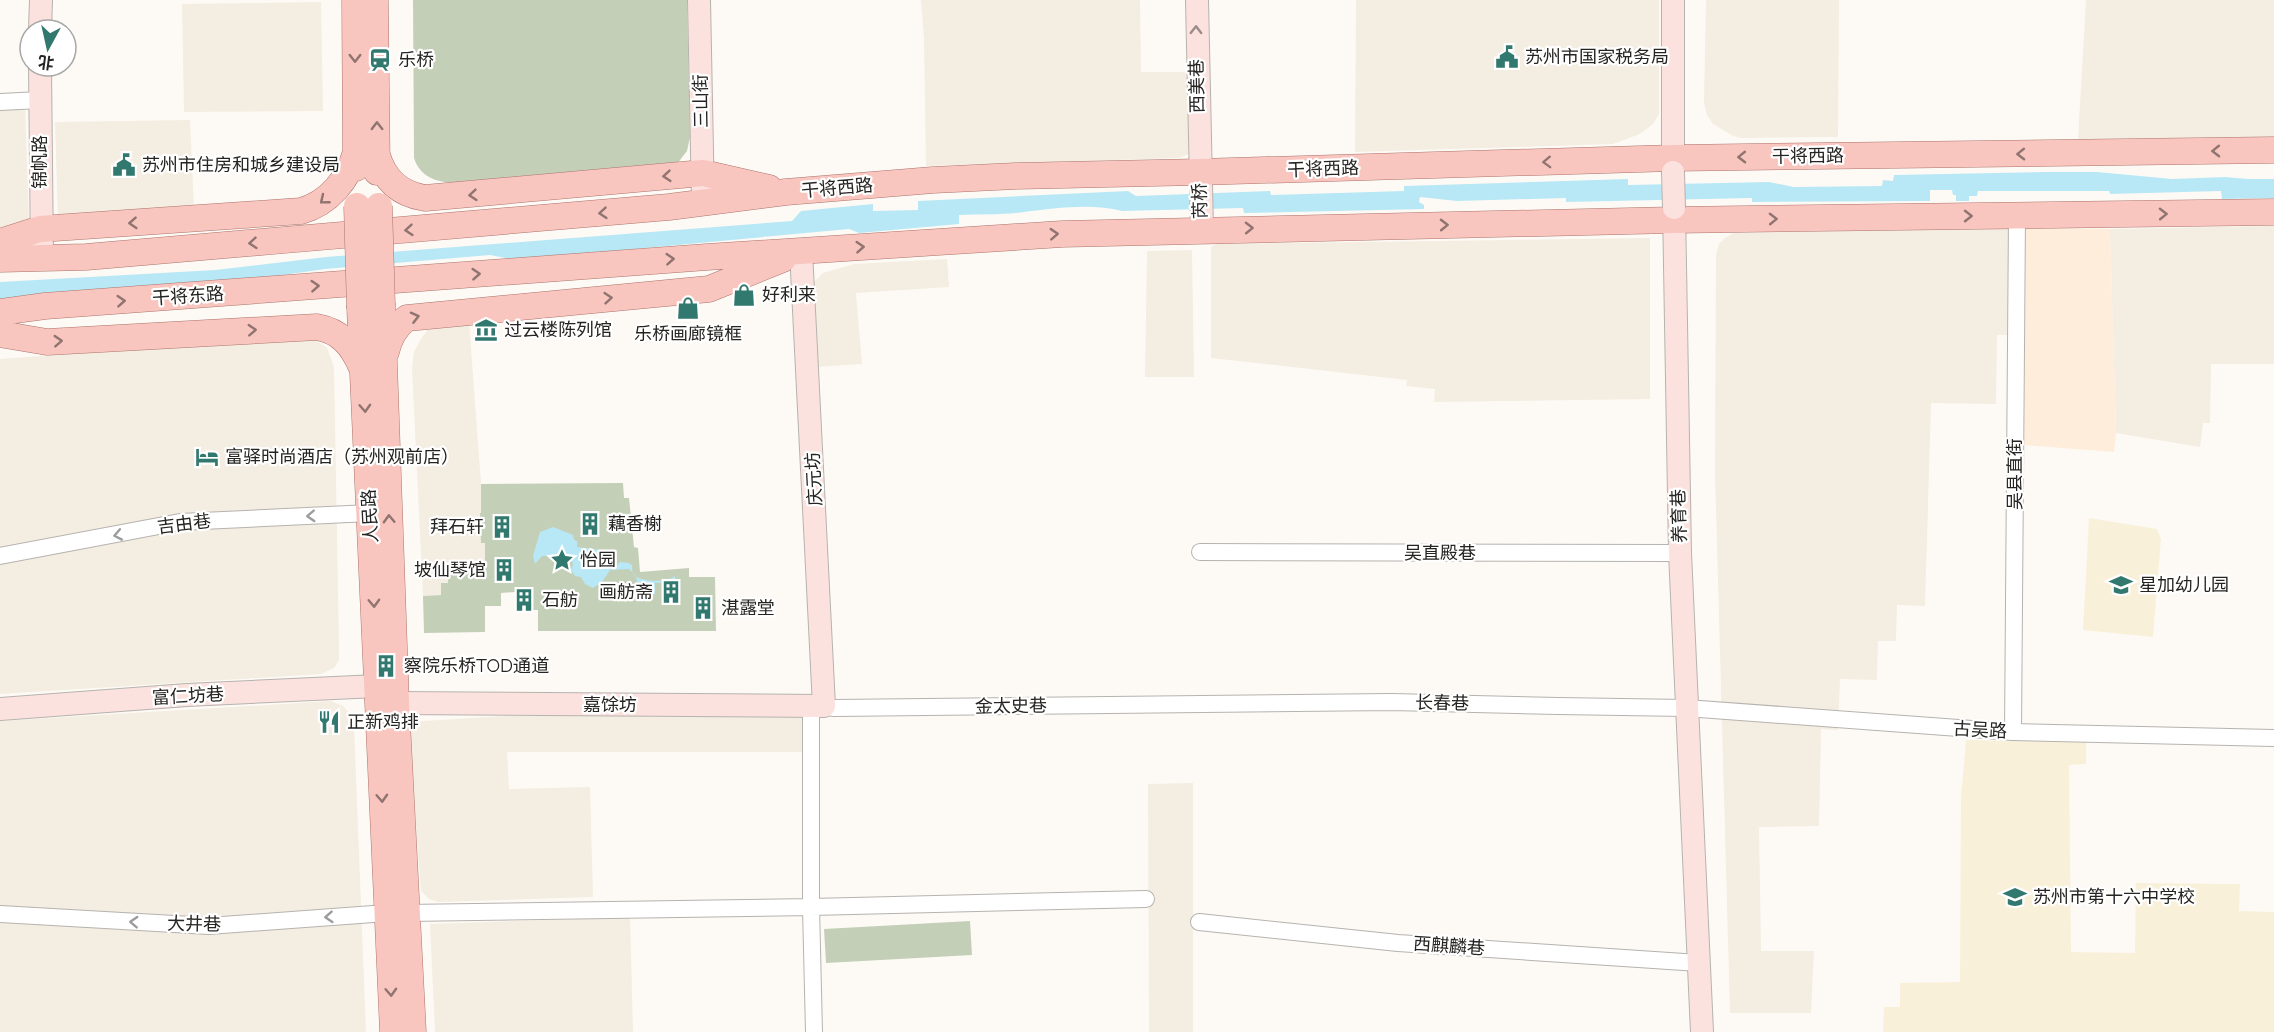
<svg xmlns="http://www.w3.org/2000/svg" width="2274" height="1032" font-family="Raleway,'Noto Sans SC',sans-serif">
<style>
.built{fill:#f4ede1}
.industrial{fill:#ffeddc}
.education{fill:#f9f0da}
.green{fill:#c4cfb8}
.water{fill:#b8e8f5}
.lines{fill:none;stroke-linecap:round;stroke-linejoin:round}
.street-casing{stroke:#b6b3af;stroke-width:18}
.secondary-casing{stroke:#b6b3af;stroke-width:24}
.primary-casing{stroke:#ac746c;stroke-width:27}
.street{stroke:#fff;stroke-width:16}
.secondary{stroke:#fce2df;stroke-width:22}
.primary{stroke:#f9c5bf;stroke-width:26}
.secondary-bridge-casing{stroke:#b6b3af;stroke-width:24;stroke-linecap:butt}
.primary-bridge-casing{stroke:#ac746c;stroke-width:27;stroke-linecap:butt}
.secondary-bridge{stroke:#fce2df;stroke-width:22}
.primary-bridge{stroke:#f9c5bf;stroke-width:26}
.oneway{stroke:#9b8c8a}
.oneway2{stroke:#8f7470}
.oneway3{stroke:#9d9c9c}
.labels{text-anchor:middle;stroke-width:4.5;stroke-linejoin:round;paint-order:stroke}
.poi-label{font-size:18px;fill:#252422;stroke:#fff;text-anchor:start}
.street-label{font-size:18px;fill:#252422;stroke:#fff}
</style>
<rect width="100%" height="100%" fill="#fdfaf5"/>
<!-- built -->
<path class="built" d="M 921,0 L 1140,0 L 1141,72 L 1192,72 L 1189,154 L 1179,158 L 926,166 L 924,39 Z
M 1356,0 L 1659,0 L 1659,114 L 1653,124 L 1640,134 L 1613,144 L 1355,152 Z
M 1706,0 L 1839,0 L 1838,137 L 1741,138 L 1733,136 L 1713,124 L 1707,115 L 1704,103 Z
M 2086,0 L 2274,0 L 2274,137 L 2078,139 Z
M 321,2 L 323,111 L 184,112 L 182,4 Z
M 25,104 L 29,224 L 0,240 L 0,105 Z
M 190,120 L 194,208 L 58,217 L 55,122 Z
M 2274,226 L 2274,364 L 2211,364 L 2210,423 L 2203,423 L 2200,447 L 2116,433 L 2110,229 Z
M 2012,228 L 2009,335 L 1997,335 L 1996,404 L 1931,403 L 1925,606 L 1897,605 L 1896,641 L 1878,641 L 1877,680 L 1840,679 L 1838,730 L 1821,729 L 1819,826 L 1759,827 L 1761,951 L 1814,951 L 1811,1013 L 1730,1013 L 1715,473 L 1716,255 L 1719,244 L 1725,238 L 1734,233 Z
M 1650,238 L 1650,399 L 1434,402 L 1435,389 L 1406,386 L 1407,380 L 1211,358 L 1211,247 L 1216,244 Z
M 1192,250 L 1194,377 L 1145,377 L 1147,251 Z
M 947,259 L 949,287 L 856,293 L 862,364 L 816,367 L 811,290 L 814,282 L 823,273 L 854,264 Z
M 469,321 L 481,484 L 481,542 L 485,543 L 485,566 L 448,583 L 441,595 L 423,596 L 412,368 L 414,352 L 421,339 L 428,329 L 437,324 Z
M 300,337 L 316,340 L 327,348 L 334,367 L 339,649 L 339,660 L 334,668 L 321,674 L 0,694 L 0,359 Z
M 331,701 L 343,706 L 350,714 L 354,726 L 366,1032 L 0,1032 L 0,721 Z
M 504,716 L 806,716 L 806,752 L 507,752 L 509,789 L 590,787 L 593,897 L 438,902 L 429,899 L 421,891 L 408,722 Z
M 1193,783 L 1193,1032 L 1149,1032 L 1148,784 Z
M 630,917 L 633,1032 L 435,1032 L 430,924 Z"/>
<!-- industrial -->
<path class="industrial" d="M 2025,228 L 2110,229 L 2116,433 L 2114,452 L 2023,445 Z"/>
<!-- education -->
<path class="education" d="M 2089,518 L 2157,529 L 2161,539 L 2153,637 L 2083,630 Z
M 1966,740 L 2086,742 L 2086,764 L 2069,765 L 2071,952 L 2135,953 L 2136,883 L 2240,884 L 2239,911 L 2274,912 L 2274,1032 L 1883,1032 L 1884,1007 L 1900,1007 L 1900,983 L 1960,982 L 1961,797 Z"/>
<!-- green -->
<path class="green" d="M 413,0 L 687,0 L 690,137 L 687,151 L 677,164 L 454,183 C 436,182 420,177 414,158 Z
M 623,483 L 624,498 L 629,498 L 634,547 L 638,548 L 640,572 L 689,568 L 689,577 L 715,577 L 716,631 L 538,631 L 538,610 L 516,610 L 515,592 L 501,593 L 501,606 L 485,606 L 485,632 L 424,633 L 423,596 L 441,595 L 441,583 L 448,583 L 448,567 L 485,566 L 485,543 L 481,543 L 480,513 L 481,513 L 481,484 Z
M 970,921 L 972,955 L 826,963 L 824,929 Z"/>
<!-- water -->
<path class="water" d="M 2048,172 L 2097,172 L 2172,179 L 2225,177 L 2248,179 L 2274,179 L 2274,198 L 2222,199 L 2221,191 L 2110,194 L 2109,191 L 1978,191 L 1977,196 L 1969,196 L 1969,201 L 1956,201 L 1956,195 L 1953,195 L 1952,190 L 1930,190 L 1930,201 L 1752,202 L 1752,198 L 1566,202 L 1566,198 L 1457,201 L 1420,197 L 1419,202 L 1424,205 L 1424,209 L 1244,213 L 1243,208 L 1122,211 C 1092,203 1055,208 1024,212 C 1003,215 980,214 959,215 L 959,224 L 859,233 L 849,229 L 516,260 L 490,255 L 325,269 L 255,279 L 0,300 L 0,282 L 215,270 L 326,257 L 792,221 L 801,211 L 873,204 L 873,211 L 918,210 L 918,201 L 1128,191 L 1136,196 L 1270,191 L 1271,195 L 1404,191 L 1404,186 L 1628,179 L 1628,185 L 1769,182 L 1794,187 L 1882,186 L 1883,180 L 1893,181 L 1894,175 Z
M 553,527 L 573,535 L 574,540 L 577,541 L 577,547 L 600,550 L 601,556 L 610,568 L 614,568 L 620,562 L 629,563 L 632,565 C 632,569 632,572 634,575 C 641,582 668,583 675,576 L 675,582 L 655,583 L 655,594 L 644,596 L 640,600 L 639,598 L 642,592 L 638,589 L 636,576 L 629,569 L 610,570 L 602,582 L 593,588 L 585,584 L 581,577 L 575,576 L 571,570 L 573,564 L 571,558 L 566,555 L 542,556 L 535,564 L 533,556 L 540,532 Z"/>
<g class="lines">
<!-- street casing -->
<g class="street-casing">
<path id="street" d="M 0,102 L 40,100
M 1200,552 L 1680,553
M 0,556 L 180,522 L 370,513
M 811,706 L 811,907 L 814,1032
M 824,706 L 833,708 L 1392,702 L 1558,706 L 1686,708 L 2013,732 L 2274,738
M 2013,732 L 2017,216
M 406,913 L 811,907 L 1146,899
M 0,914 L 209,926 L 387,913
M 1199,922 L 1398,943 L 1699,963"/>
</g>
<!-- secondary casing -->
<g class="secondary-casing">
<path id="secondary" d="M 699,0 L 703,202
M 1197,0 L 1202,229
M 40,30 L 41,0
M 40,66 L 42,258
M 1673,172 L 1673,0
M 1674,208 L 1680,553 L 1702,1032
M 396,703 L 824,706 L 801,251
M 0,709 L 187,695 L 377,686"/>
</g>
<!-- primary casing -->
<g class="primary-casing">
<path id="primary" d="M 355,0 L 356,168
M 375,0 L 377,172
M 377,155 C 384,180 400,194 425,198 L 703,173 L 769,188
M 0,242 L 40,229 L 301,211 C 329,203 348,180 356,152
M 0,259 L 86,257 L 669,207 L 786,192 L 933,180 L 1016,176 L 1199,172 L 1674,158 L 2274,150
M 382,306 L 396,703 L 413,1032
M 360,308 L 393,1032
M 0,312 L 45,306 L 707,257 L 1062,234 L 1673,220 L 2274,212
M 0,334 L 47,342 L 317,327 C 340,331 352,345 361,366
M 386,352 C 389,338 395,327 407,318 L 709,289 L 783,259"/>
</g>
<!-- street -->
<use href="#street" class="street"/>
<!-- secondary -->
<use href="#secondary" class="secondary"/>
<!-- primary -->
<use href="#primary" class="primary"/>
<!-- secondary-bridge casing -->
<g class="secondary-bridge-casing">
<path id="secondary-bridge" d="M 1673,172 L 1674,208"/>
</g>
<!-- primary-bridge casing -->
<g class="primary-bridge-casing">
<path id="primary-bridge" d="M 357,206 L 360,308
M 379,206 L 382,306"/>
</g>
<!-- secondary-bridge -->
<use href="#secondary-bridge" class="secondary-bridge"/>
<!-- primary-bridge -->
<use href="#primary-bridge" class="primary-bridge"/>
</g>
<!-- one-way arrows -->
<defs><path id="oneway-chevron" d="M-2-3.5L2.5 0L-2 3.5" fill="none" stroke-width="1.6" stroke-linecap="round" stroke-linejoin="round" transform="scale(1.5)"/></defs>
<use class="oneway" href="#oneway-chevron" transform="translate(1196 30) rotate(-89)"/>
<g class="oneway2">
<use href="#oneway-chevron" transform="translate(355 58) rotate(90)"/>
<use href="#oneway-chevron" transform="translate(377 126) rotate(-91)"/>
<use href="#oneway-chevron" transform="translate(2216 151) rotate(179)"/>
<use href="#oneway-chevron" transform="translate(2021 154) rotate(179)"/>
<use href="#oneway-chevron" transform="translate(1742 157) rotate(179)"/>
<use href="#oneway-chevron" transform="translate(1547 162) rotate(178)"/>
<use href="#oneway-chevron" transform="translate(667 176) rotate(175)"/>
<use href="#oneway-chevron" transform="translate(473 195) rotate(175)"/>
<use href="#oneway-chevron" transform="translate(324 200) rotate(141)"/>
<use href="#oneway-chevron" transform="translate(603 213) rotate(175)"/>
<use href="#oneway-chevron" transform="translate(2163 214) rotate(-1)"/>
<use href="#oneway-chevron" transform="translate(1968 216)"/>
<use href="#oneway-chevron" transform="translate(1773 219) rotate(-1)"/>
<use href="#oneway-chevron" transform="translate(133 223) rotate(176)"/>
<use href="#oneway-chevron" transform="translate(1444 225) rotate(-1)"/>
<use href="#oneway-chevron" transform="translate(1249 228) rotate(-1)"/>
<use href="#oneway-chevron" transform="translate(409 230) rotate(175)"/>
<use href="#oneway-chevron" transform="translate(1054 234) rotate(-3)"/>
<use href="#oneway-chevron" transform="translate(253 243) rotate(175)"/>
<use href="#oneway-chevron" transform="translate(860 247) rotate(-4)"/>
<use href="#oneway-chevron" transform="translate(670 259) rotate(-4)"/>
<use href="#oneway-chevron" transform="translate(476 274) rotate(-4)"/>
<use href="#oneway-chevron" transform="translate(315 286) rotate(-4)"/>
<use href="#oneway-chevron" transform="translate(608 298) rotate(-5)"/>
<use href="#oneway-chevron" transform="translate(121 301) rotate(-4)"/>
<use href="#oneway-chevron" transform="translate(415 317) rotate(-14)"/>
<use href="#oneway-chevron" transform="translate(252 330) rotate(-3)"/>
<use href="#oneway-chevron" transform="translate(58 341) rotate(-3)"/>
<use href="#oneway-chevron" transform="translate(365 408) rotate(87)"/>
<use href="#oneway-chevron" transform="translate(389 519) rotate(-92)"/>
<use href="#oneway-chevron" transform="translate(374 603) rotate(88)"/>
<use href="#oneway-chevron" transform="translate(382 798) rotate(87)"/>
<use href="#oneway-chevron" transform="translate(391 992) rotate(87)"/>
</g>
<g class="oneway3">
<use href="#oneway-chevron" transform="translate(311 516) rotate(177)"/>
<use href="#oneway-chevron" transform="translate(118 535) rotate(169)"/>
<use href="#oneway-chevron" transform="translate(329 917) rotate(176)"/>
<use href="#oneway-chevron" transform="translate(134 922) rotate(-177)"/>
</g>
<!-- icons -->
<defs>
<g id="civic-bare" transform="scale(1.8)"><path d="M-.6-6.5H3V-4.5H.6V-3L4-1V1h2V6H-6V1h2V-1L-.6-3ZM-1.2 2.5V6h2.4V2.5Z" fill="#31786e" stroke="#fff" stroke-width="2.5" paint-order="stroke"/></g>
<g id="station-bare" transform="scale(1.8)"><path d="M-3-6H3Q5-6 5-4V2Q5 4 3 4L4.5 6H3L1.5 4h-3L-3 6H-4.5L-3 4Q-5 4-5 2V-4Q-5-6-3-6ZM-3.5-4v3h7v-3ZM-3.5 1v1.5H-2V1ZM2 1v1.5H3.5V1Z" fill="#31786e" stroke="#fff" stroke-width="2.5" paint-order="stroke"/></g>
<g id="shop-bare" transform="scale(1.8)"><path d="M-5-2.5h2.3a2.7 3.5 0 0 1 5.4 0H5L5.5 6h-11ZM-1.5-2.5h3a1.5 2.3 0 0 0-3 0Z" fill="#31786e" stroke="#fff" stroke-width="2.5" paint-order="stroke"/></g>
<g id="museum-bare" transform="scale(1.8)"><path d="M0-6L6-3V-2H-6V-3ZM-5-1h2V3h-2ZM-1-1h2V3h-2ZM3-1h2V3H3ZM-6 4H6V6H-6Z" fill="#31786e" stroke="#fff" stroke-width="2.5" paint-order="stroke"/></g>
<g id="hotel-bare" transform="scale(1.8)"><path d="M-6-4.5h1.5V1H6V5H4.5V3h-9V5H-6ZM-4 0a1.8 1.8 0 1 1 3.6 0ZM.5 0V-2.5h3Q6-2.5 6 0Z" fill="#31786e" stroke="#fff" stroke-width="2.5" paint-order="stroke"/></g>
<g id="building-bare" transform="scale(1.8)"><path d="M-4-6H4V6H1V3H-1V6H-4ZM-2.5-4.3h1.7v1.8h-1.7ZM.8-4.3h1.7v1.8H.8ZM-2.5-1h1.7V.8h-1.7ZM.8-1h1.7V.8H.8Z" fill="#31786e" stroke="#fff" stroke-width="2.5" paint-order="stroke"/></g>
<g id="sight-bare" transform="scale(1.8)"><path d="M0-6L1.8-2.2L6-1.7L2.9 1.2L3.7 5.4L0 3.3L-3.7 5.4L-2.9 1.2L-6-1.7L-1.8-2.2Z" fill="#31786e" stroke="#fff" stroke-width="2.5" paint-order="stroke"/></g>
<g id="school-bare" transform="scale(1.8)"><path d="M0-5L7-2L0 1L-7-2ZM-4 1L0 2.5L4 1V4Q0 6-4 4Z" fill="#31786e" stroke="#fff" stroke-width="2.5" paint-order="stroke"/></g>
<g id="restaurant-bare" transform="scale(1.8)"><path d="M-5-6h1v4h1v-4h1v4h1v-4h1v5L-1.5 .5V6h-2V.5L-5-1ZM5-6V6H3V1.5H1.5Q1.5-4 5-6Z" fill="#31786e" stroke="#fff" stroke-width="2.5" paint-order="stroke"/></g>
</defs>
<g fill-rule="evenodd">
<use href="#civic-bare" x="1507" y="57"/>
<use href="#station-bare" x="380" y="60"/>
<use href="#civic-bare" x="124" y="165"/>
<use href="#shop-bare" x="744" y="295"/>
<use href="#shop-bare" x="688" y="308"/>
<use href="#museum-bare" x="486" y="330"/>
<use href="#hotel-bare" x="207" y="457"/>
<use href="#building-bare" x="590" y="524"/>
<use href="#building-bare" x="502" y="527"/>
<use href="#sight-bare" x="562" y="560"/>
<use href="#building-bare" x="504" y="570"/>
<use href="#school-bare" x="2121" y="585"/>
<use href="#building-bare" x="671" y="592"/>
<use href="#building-bare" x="524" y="600"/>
<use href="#building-bare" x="703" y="608"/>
<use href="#building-bare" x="386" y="666"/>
<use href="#restaurant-bare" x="329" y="722"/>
<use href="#school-bare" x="2015" y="897"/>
</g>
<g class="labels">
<!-- poi labels -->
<g class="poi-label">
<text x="1525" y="63">苏州市国家税务局</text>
<text x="398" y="66">乐桥</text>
<text x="142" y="171">苏州市住房和城乡建设局</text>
<text x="762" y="301">好利来</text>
<text x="504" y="336">过云楼陈列馆</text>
<text x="688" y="340" text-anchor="middle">乐桥画廊镜框</text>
<text x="225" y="463">富驿时尚酒店（苏州观前店）</text>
<text x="608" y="530">藕香榭</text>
<text x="484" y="533" text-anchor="end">拜石轩</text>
<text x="580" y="566">怡园</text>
<text x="486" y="576" text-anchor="end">坡仙琴馆</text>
<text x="2139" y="591">星加幼儿园</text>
<text x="653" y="598" text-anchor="end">画舫斋</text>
<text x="542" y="606">石舫</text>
<text x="721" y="614">湛露堂</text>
<text x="404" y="672">察院乐桥TOD通道</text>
<text x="347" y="728">正新鸡排</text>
<text x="2033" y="903">苏州市第十六中学校</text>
</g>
<!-- street labels -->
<g class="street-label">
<text transform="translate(1197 86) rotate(-91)" y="6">西美巷</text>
<text transform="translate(701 101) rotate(-91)" y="6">三山街</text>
<text transform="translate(1808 156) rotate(-1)" y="6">干将西路</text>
<text transform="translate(40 162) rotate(-90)" y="6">锦帆路</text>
<text transform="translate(1323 169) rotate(-2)" y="6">干将西路</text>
<text transform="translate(837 188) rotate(-5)" y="6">干将西路</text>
<text transform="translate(1200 201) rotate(-92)" y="6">芮桥</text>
<text transform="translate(188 296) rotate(-4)" y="6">干将东路</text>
<text transform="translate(2015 474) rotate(-90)" y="6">吴县直街</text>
<text transform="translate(814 479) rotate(-93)" y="6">庆元坊</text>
<text transform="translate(370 516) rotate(-93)" y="6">人民路</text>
<text transform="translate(1679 516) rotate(-92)" y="6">养育巷</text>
<text transform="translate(184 524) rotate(-7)" y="6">吉由巷</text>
<text x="1440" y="559">吴直殿巷</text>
<text transform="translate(188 696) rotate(-3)" y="6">富仁坊巷</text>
<text transform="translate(1442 703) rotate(1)" y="6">长春巷</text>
<text x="610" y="711">嘉馀坊</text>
<text transform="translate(1011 706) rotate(-1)" y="6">金太史巷</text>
<text transform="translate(1980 730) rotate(3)" y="6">古吴路</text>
<text transform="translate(194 924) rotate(1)" y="6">大井巷</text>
<text transform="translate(1449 946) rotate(4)" y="6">西麒麟巷</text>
</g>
</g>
<!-- north arrow -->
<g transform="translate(48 48) rotate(188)"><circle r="28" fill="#ffffff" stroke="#a8a7a7" stroke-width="1.5"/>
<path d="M0-4.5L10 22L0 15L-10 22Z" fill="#31786e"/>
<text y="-9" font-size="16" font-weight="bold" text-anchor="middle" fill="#252422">北</text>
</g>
</svg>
